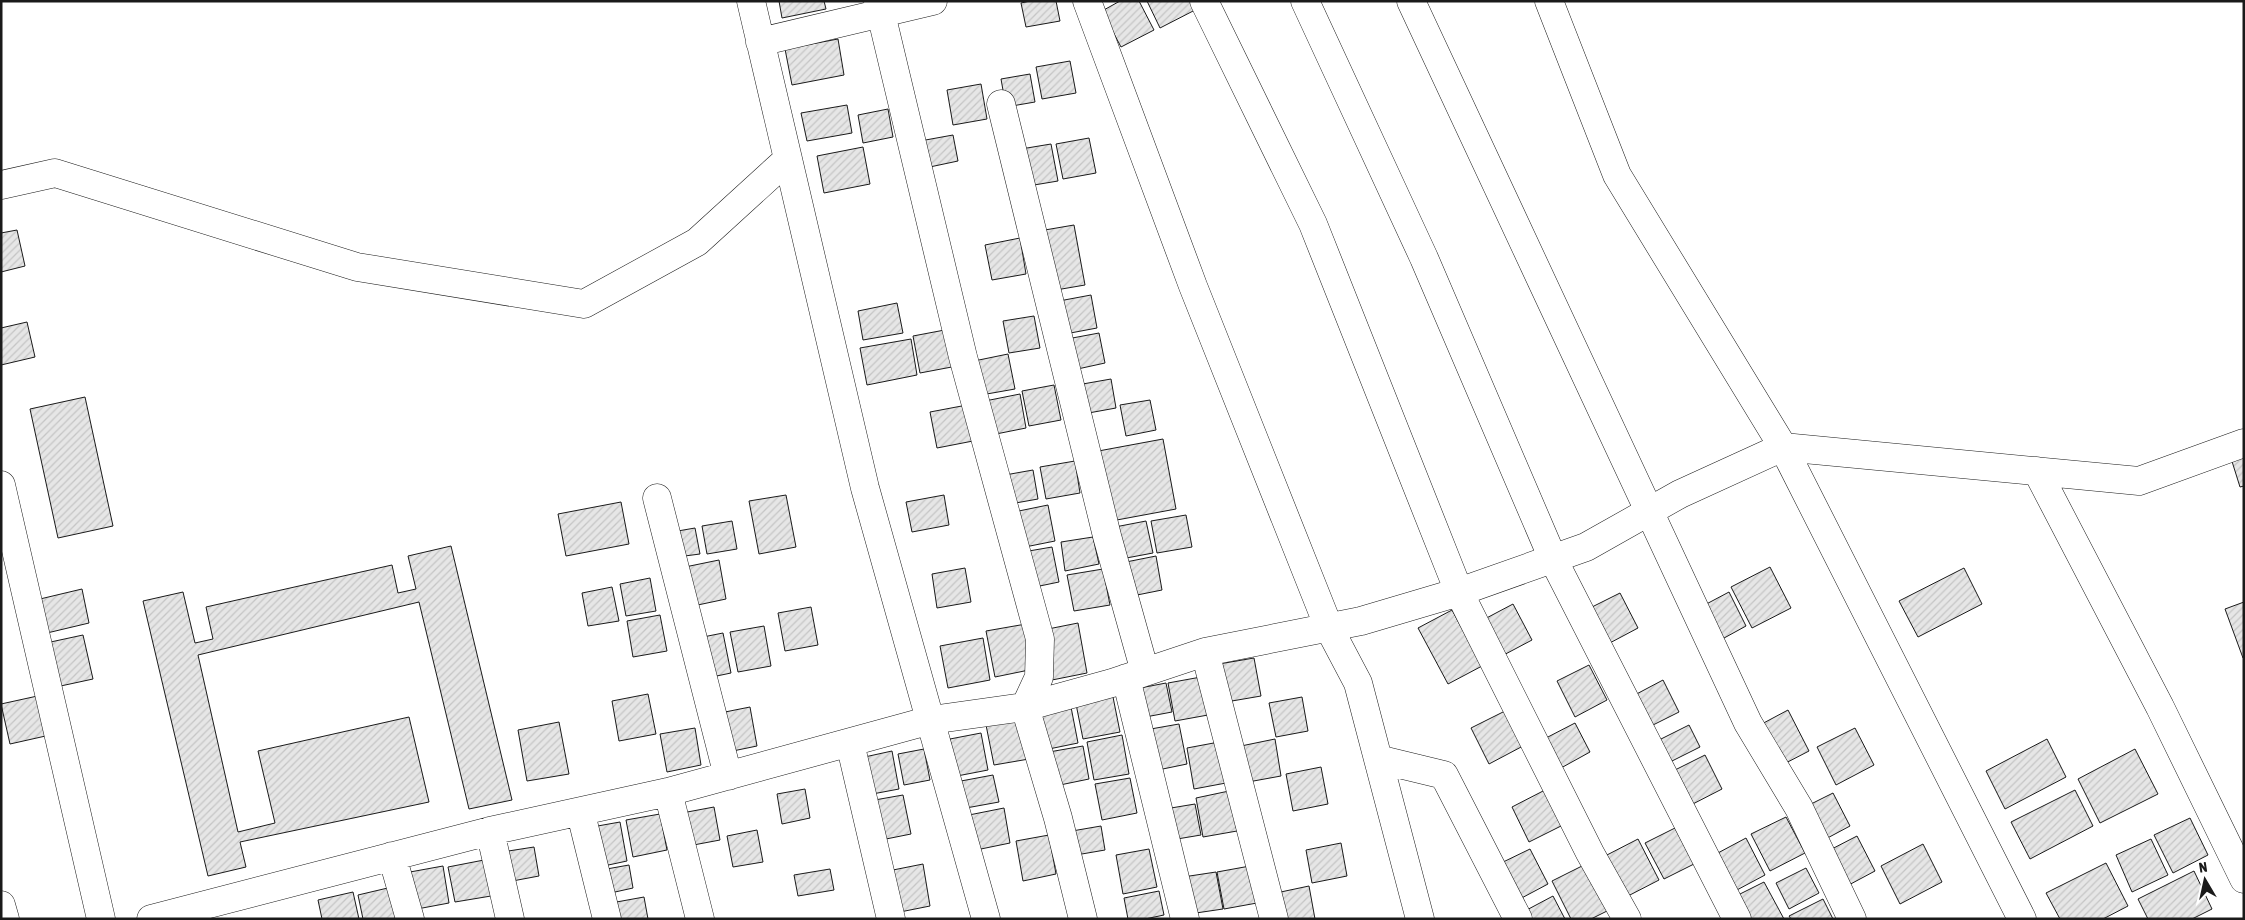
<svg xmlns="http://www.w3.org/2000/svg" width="2245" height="920" font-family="'Asap Condensed',sans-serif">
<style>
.building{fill:url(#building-hatch);stroke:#1a1a1a}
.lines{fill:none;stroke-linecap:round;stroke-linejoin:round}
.minor-casing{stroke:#1a1a1a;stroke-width:29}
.minor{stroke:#fff;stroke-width:28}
</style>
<defs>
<pattern id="building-hatch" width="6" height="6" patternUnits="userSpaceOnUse" patternTransform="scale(1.25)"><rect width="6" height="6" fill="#e6e6e6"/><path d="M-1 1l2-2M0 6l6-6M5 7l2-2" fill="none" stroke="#c5c5c5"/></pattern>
</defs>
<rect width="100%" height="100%" fill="#fff"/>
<!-- building -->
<path class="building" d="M 779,1 L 824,1 L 826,9 L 782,18 Z
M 1030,1 L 1056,1 L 1060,21 L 1026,27 L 1021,3 Z
M 1120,1 L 1139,1 L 1154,30 L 1121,47 L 1102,11 Z
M 1147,1 L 1193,1 L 1197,9 L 1160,28 Z
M 838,39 L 844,75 L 792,85 L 785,49 Z
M 1070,61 L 1076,93 L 1042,99 L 1036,67 Z
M 1030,74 L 1035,102 L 1006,107 L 1001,79 Z
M 981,84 L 987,119 L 953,125 L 947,90 Z
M 847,105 L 852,133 L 807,141 L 801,113 Z
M 888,109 L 893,137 L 863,143 L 858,115 Z
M 953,135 L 958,161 L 925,168 L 920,141 Z
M 1089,138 L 1096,173 L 1063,179 L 1056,144 Z
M 1051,144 L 1058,181 L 1028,186 L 1021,149 Z
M 863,147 L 870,184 L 824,193 L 817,156 Z
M 1074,225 L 1085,285 L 1050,291 L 1039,231 Z
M 17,230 L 25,266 L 1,272 L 1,233 Z
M 1020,238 L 1026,274 L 992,280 L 985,245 Z
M 1091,295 L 1097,328 L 1065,334 L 1059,301 Z
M 897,303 L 903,333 L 863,340 L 858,311 Z
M 1034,316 L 1040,348 L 1009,353 L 1003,321 Z
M 27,322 L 35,357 L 1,365 L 1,328 Z
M 950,329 L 957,366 L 920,373 L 913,336 Z
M 1099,333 L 1105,363 L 1073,370 L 1067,339 Z
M 911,339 L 917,375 L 867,385 L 860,348 Z
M 1008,354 L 1015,389 L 981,395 L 974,361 Z
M 1111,379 L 1116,408 L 1083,414 L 1077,385 Z
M 1054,385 L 1061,420 L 1029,426 L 1022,391 Z
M 1020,394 L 1026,428 L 991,435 L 985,401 Z
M 85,397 L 113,526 L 58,538 L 30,409 Z
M 1150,400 L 1156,430 L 1126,436 L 1120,405 Z
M 967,405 L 973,441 L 937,448 L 930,412 Z
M 1163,439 L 1176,509 L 1106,522 L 1093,452 Z
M 2244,451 L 2244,486 L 2240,487 L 2230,455 Z
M 1075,461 L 1080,493 L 1046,499 L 1040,467 Z
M 1033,470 L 1038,499 L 1010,504 L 1005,475 Z
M 786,495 L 796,547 L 759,554 L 749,501 Z
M 944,495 L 949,525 L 912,532 L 906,502 Z
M 621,502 L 629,544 L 566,556 L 558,514 Z
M 1048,505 L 1055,541 L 1020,548 L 1014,512 Z
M 1186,515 L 1192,547 L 1157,553 L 1151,521 Z
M 732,521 L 737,549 L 707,554 L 702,526 Z
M 1146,521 L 1153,553 L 1121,559 L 1115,527 Z
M 695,528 L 700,554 L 677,557 L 672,532 Z
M 1093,537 L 1099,564 L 1065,571 L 1061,542 Z
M 451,546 L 512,800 L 469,809 L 419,602 L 198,655 L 238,832 L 275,823 L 258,751 L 409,717 L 429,802 L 240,842 L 246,867 L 208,876 L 143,601 L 183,592 L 195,643 L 213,639 L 206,607 L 392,565 L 398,593 L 416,589 L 408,556 Z
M 1052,547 L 1059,582 L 1030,588 L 1023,552 Z
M 1156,556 L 1162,590 L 1132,596 L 1126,562 Z
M 719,560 L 726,599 L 693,606 L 685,567 Z
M 1770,567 L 1791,608 L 1752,628 L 1731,587 Z
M 965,568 L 971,602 L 937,608 L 932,574 Z
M 1964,568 L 1982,604 L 1918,637 L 1899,601 Z
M 1103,569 L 1110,605 L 1074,611 L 1067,575 Z
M 650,578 L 656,611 L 626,616 L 620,584 Z
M 612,587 L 619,621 L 588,626 L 582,593 Z
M 82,589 L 89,623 L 47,633 L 40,599 Z
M 1729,592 L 1746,626 L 1715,643 L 1697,609 Z
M 1620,593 L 1638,628 L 1606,645 L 1588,609 Z
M 2244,602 L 2244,658 L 2243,658 L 2225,609 Z
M 1513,604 L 1532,640 L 1498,658 L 1479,622 Z
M 811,607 L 818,645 L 785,651 L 778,613 Z
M 1452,610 L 1482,666 L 1448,684 L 1418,628 Z
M 660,615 L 667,651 L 633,657 L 627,621 Z
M 1078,623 L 1087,673 L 1052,680 L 1043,630 Z
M 1026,624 L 1034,669 L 995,677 L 986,631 Z
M 764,626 L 771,666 L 738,672 L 730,632 Z
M 723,633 L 731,673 L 707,678 L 698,638 Z
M 83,635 L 93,679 L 56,687 L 46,643 Z
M 983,638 L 990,680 L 948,688 L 940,646 Z
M 1254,658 L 1261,696 L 1226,702 L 1219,664 Z
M 1589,665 L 1607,700 L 1575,717 L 1557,681 Z
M 1201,677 L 1208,715 L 1175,721 L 1168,683 Z
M 1663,680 L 1679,712 L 1645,729 L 1629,698 Z
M 1166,683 L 1172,712 L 1140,718 L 1135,689 Z
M 648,694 L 656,734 L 619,741 L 612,701 Z
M 42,695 L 50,735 L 10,744 L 1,704 Z
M 1113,697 L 1120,732 L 1083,739 L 1076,704 Z
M 1302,697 L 1308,731 L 1276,737 L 1269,703 Z
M 750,707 L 757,746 L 723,753 L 715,714 Z
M 1071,707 L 1078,743 L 1044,750 L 1037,714 Z
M 1788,710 L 1809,751 L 1778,767 L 1758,726 Z
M 1505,711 L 1523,746 L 1489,764 L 1471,728 Z
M 1022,718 L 1029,759 L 994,765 L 986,725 Z
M 559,722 L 569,774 L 527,781 L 518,730 Z
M 1575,723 L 1590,752 L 1561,768 L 1546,738 Z
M 1179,724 L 1187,764 L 1153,771 L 1145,730 Z
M 1689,725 L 1700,747 L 1666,764 L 1655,742 Z
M 695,728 L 701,765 L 667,772 L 660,734 Z
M 1855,728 L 1874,765 L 1836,785 L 1817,747 Z
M 981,733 L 988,770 L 957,776 L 950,739 Z
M 1122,735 L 1129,774 L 1094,780 L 1087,742 Z
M 1275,739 L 1281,776 L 1248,782 L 1241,746 Z
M 2047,739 L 2066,777 L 2005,809 L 1986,771 Z
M 1219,742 L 1226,783 L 1194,789 L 1187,748 Z
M 1083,746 L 1089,779 L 1055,786 L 1049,752 Z
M 924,749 L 930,780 L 904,785 L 898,754 Z
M 2135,749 L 2158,794 L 2100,823 L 2078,779 Z
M 892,751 L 899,789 L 867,795 L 860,758 Z
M 1705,755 L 1722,789 L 1687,807 L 1669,773 Z
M 1321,767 L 1328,804 L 1293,811 L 1286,774 Z
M 993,775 L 999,802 L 966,808 L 961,781 Z
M 1130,778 L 1137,813 L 1102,820 L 1095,784 Z
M 805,789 L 810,818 L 782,824 L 777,794 Z
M 1545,790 L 1563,825 L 1529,842 L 1512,807 Z
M 2075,790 L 2093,826 L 2030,859 L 2011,822 Z
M 1229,791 L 1237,831 L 1203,837 L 1196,798 Z
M 1833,793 L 1850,826 L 1820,842 L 1803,808 Z
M 903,795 L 911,834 L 876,841 L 869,801 Z
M 1195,804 L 1201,835 L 1171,840 L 1165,809 Z
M 714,807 L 720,840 L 688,846 L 682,813 Z
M 1004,808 L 1010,843 L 976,850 L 969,815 Z
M 660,814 L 667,850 L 633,857 L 626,820 Z
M 1786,817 L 1805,853 L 1770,871 L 1751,834 Z
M 2190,818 L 2208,855 L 2173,873 L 2154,835 Z
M 620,822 L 627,861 L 599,867 L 592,827 Z
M 1101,826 L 1105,850 L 1076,855 L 1072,831 Z
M 1675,828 L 1694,864 L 1664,879 L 1645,843 Z
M 757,830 L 763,862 L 733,867 L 727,836 Z
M 1049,835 L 1056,874 L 1023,881 L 1016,841 Z
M 1857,836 L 1875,871 L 1845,887 L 1826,852 Z
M 1746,838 L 1765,875 L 1735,891 L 1716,854 Z
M 1638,839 L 1659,880 L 1626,897 L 1605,856 Z
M 2151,839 L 2168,875 L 2132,892 L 2116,855 Z
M 1341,843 L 1347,876 L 1312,883 L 1306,850 Z
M 1923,844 L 1942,882 L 1900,904 L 1881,866 Z
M 534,847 L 539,876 L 507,882 L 502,852 Z
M 1149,849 L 1157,887 L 1123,894 L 1116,855 Z
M 1530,849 L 1548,884 L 1516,901 L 1497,865 Z
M 484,860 L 491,896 L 455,902 L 448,867 Z
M 2106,863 L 2128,906 L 2103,919 L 2060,919 L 2046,893 Z
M 923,864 L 930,906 L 895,913 L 888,871 Z
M 1586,864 L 1609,910 L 1591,919 L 1571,919 L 1552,881 Z
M 629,865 L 633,888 L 606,894 L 601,870 Z
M 443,866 L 449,903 L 417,909 L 410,872 Z
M 1250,866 L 1257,903 L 1224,909 L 1217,872 Z
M 1806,868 L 1819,893 L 1789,909 L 1776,883 Z
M 830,869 L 834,890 L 798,896 L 794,875 Z
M 2194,871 L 2212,909 L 2192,919 L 2148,919 L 2138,899 Z
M 1216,872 L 1223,909 L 1189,914 L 1183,877 Z
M 1764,882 L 1784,919 L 1745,919 L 1734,897 Z
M 1309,886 L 1315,919 L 1281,919 L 1276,893 Z
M 392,887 L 399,919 L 363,919 L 358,895 Z
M 1159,891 L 1164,915 L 1145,919 L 1128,919 L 1124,898 Z
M 353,892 L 359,919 L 322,919 L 318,900 Z
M 1553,896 L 1565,919 L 1524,919 L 1521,913 Z
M 644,897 L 648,919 L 614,919 L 611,903 Z
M 1823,899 L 1833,919 L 1791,919 L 1789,916 Z"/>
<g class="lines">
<!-- minor casing -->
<g class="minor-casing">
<path id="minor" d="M 751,1 L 865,488 L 986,919
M 878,1 L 963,357 L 1040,639 L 1039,677 L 1025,707 L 1058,818 L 1083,919
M 1087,1 L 1193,286 L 1329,628 L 1358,683 L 1420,919
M 1204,1 L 1313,224 L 1459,592 L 1590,853 L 1627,919
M 1305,1 L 1424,258 L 1553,559 L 1737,919
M 1411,1 L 1748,723 L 1799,808 L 1852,919
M 1549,1 L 1617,175 L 1783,447 L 2022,919
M 760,42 L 933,1
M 1001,104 L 1107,536 L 1145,672
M 1,185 L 55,173 L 357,267 L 584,304 L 697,242 L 788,159
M 2037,471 L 2160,707 L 2244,879
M 1,485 L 101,919
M 657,498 L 728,776
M 1205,652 L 1274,919
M 1126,678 L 1185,919
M 850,743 L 891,919
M 1378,759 L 1444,775 L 1518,919
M 668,792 L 700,919
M 588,810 L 581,814 L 607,919
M 490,831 L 510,919
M 392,856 L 410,919
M 1,905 L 5,919
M 151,919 L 490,831 L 668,792 L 931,720 L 1025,707 L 1112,683 L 1205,652 L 1361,621 L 1459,592 L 1586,547 L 1680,494 L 1783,447 L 2139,481 L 2244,443"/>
</g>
<!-- minor -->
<use href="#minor" class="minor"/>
</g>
<!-- border -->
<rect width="2245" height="920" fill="none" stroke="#1a1a1a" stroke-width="5"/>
<!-- north arrow -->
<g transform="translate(2205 880) rotate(351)" stroke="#ffffff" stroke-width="4" paint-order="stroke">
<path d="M0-4L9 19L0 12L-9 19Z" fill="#1a1a1a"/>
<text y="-8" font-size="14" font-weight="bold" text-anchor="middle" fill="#1a1a1a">N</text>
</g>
</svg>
